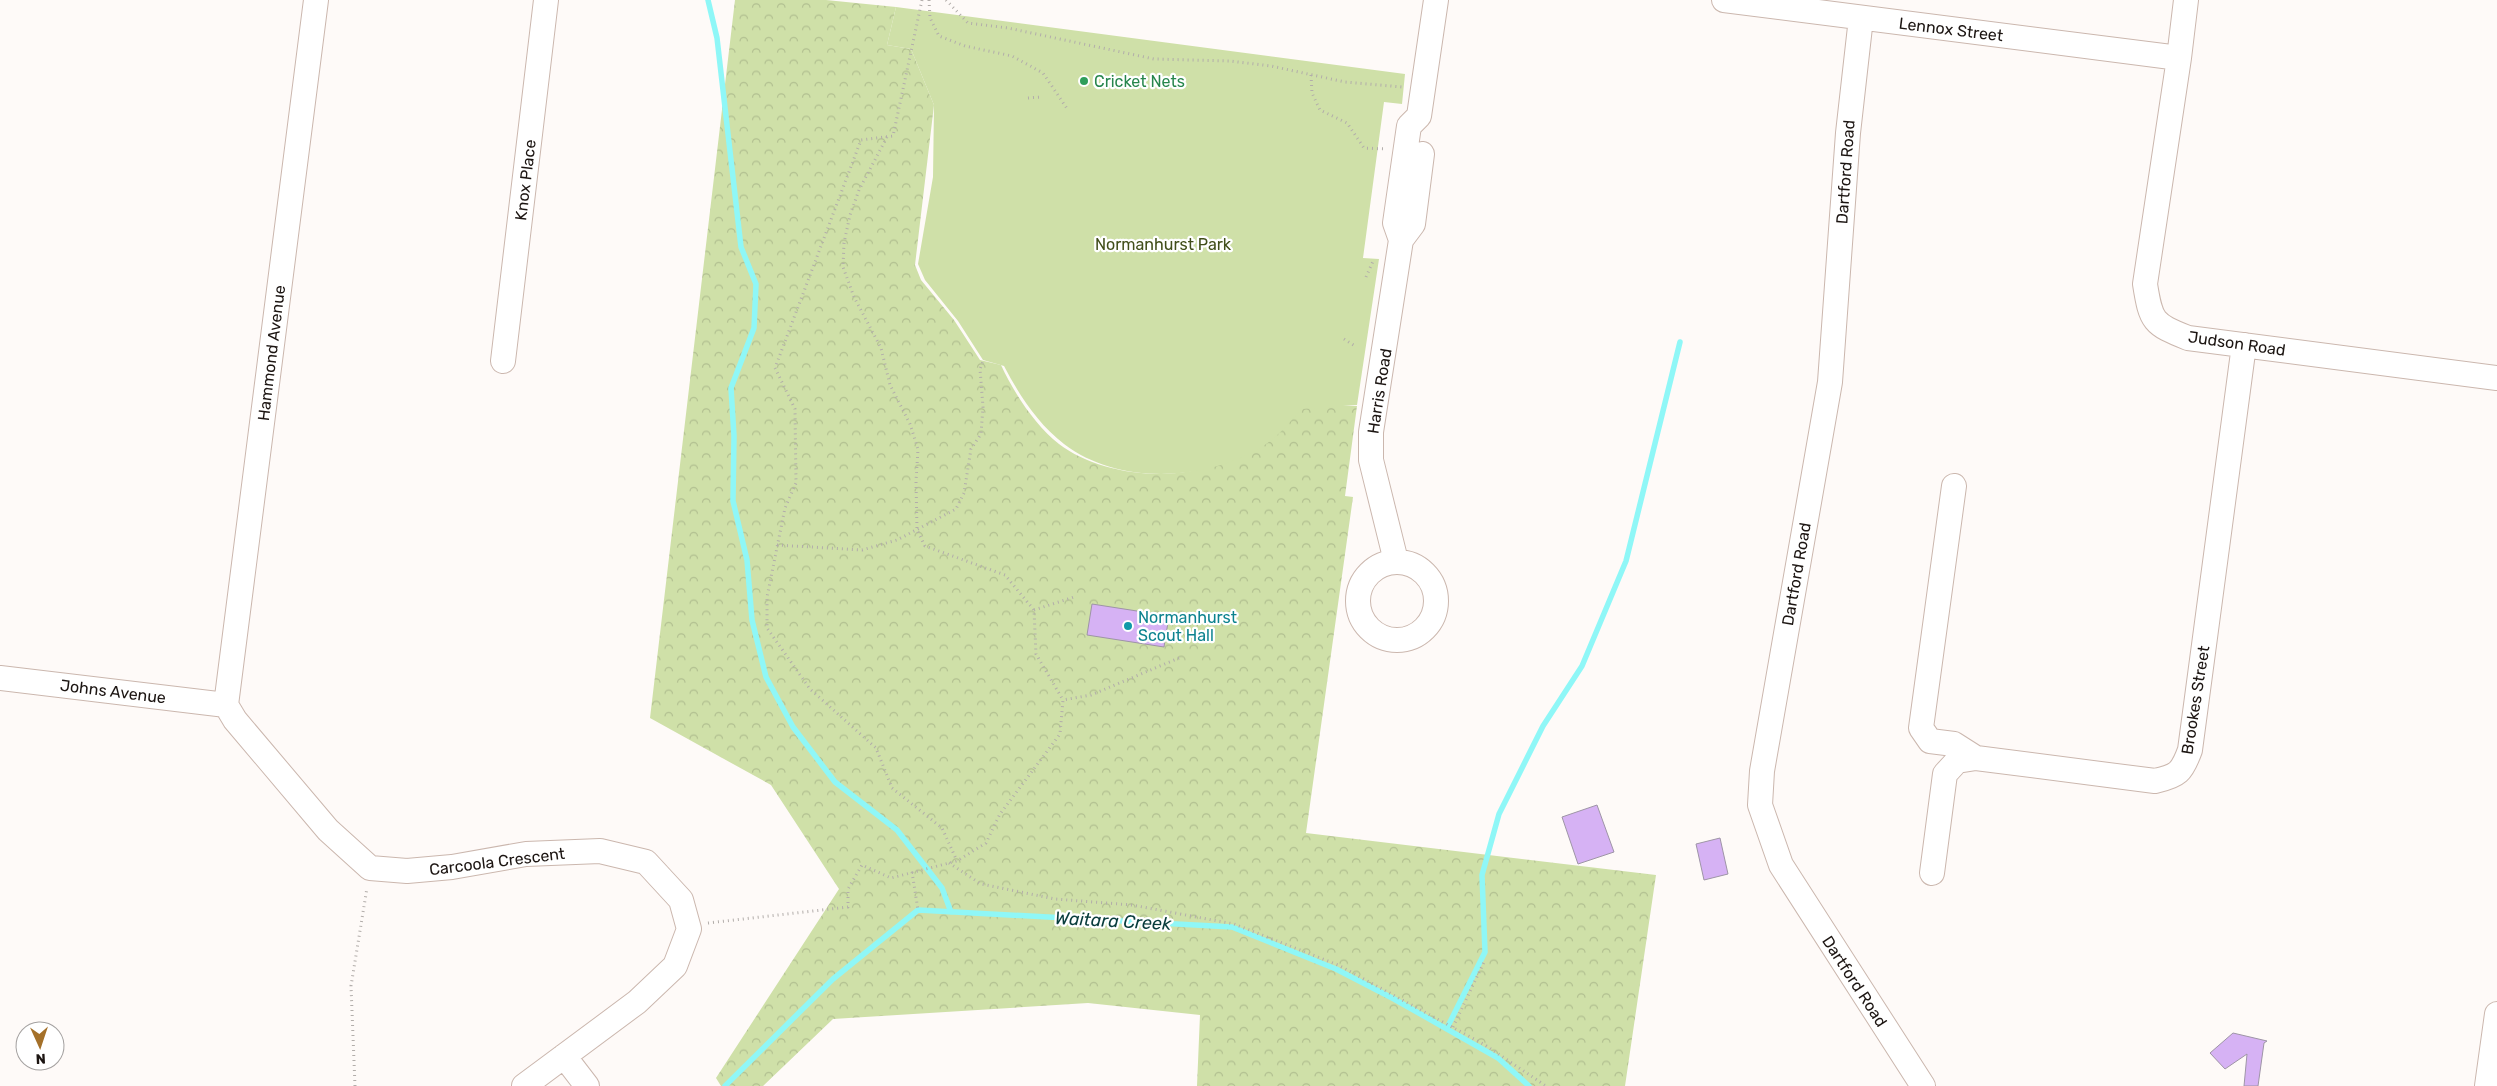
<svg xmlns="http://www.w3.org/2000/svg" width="2497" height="1086" font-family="Rubik,sans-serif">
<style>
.forest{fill:url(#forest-crowns)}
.park{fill:#cfe0a8}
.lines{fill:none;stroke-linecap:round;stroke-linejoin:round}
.stream{stroke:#8ff7f7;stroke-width:5.5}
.building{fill:#d6b2f4;stroke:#9e95a6}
.minor-casing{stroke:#cbb7ae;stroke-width:26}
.path{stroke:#b2adaa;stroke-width:3;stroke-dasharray:1 4;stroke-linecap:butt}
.minor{stroke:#fff;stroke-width:24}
.leisure-dot{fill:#2e9e5b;stroke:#fff;stroke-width:2}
.culture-dot{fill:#0f9aa8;stroke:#fff;stroke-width:2}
.labels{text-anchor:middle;stroke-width:4.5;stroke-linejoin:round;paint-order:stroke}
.street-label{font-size:16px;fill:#1c1512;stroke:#fff}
.leisure-label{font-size:16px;fill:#27864d;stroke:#fff;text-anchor:start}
.park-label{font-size:16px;fill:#414e1a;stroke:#fff}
.culture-label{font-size:16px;fill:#0d838f;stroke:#fff;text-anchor:start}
.water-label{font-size:18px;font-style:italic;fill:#083c3c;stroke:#fff}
</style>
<defs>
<pattern id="forest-crowns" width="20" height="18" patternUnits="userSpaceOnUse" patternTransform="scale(1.25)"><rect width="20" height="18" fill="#cfe0a8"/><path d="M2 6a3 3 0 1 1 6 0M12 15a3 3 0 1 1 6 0" fill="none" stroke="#b1bf90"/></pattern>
</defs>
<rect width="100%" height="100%" fill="#fefaf8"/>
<!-- forest -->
<path class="forest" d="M 735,0 L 826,0 L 896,7 L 887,45 L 911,49 L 934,105 L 915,265 L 921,280 L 954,320 L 980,360 L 1001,365 C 1014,393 1035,425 1059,444 C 1098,474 1170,483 1215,464 C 1235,455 1262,432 1281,420 C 1287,416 1294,409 1301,408 C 1318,404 1340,406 1357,406 L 1345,496 L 1353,497 L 1306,833 L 1656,875 L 1625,1086 L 1197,1086 L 1200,1015 L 1088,1003 L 833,1019 L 763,1086 L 721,1086 L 716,1078 L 839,889 L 771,785 L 650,718 Z"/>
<!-- park -->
<path class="park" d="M 896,7 L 1405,74 L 1402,104 L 1384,102 L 1363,258 L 1379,259 L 1357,405 L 1301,409 C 1287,426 1273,442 1253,452 C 1198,481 1116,484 1064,444 C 1038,424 1019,395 1004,366 L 983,360 L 958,321 L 925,280 L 918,264 L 933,177 L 934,105 L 911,49 L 887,45 Z"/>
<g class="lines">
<!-- stream -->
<path class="stream" d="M 708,0 L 717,38 L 741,247 L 756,284 L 754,328 L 731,388 L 734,436 L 733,501 L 747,560 L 752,620 L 766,677 L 793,727 L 835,782 L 897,830 L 942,888 L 951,912
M 1447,1028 L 1485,952 L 1482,875 L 1499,814 L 1543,726 L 1582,666 L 1626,561 L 1680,342
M 725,1086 L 833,979 L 918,910 L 1232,927 L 1336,969 L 1394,999 L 1498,1058 L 1529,1086"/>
</g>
<!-- building -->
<path class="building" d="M 1092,604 L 1169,616 L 1164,647 L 1087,635 Z
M 1597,805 L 1614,852 L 1578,864 L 1562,817 Z
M 1720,838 L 1728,874 L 1704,880 L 1696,844 Z
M 2233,1033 L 2267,1041 L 2264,1043 L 2258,1086 L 2244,1086 L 2247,1054 L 2225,1069 L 2210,1053 Z"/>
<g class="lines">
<!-- minor casing -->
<g class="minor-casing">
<path id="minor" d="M 1724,0 L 2179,58
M 2186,0 L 2179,58 L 2145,284 C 2151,322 2153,324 2188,338 L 2497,378
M 1861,18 L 1848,133 L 1830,382 L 1762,771 L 1760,805 L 1781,865 L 1923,1086
M 1401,240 L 1413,224 L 1422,154
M 503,361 L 546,0
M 1954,486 L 1921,728 L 1930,741 L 1954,744 L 1976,758
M 1396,561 L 1371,460 L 1371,432 L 1401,240 L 1395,223 L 1409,126 L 1419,116 L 1436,0
M1358 601a39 39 0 1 1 78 0a39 39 0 1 1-78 0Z
M 0,678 L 226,705
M 226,705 L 235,720 L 328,830 L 370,868 L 407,871 L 452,867 L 526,854 L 600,851 L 646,862 L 681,900 L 689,929 L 675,966 L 637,1002 L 524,1086
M 226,705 L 316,0
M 1932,873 L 1945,774 L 1957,761 L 1976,758 L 2155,781 C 2178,776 2182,772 2190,750 L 2244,345
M 564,1056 L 587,1086
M 2487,1086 L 2497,1014"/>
</g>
<!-- path -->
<path class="path" d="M 922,0 L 893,136 L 861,140 L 775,368 L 795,409 L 796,483 L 785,508 L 767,597 L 767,628 L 810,689 L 876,748 L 892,788 L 942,828 L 957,861
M 929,0 L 930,18 L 939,36 L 965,46 L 1012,56 L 1043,73 L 1068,110
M 946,0 L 968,23 L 1008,28 L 1154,59 L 1230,61 L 1271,66 L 1345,82 L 1402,87
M 1311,75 L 1312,93 L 1320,110 L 1347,123 L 1364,148 L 1386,149
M 1028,98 L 1041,97
M 887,137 L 859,190 L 850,215 L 844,243 L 843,267 L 854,297 L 881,348 L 890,385 L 910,424 L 918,449 L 916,481 L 917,530 L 925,546 L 1005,575 L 1034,610 L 1036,654 L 1063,700
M 1366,277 L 1374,259
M 1344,339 L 1355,346
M 777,545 L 862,550 L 897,540 L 956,509 L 964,493 L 971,449 L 981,434 L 983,407 L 980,369 L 984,359
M 1034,610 L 1074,597
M 949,863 L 981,884 L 1055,899 L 1132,905 L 1234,924 L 1338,965 L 1485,1045 L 1546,1086
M 912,872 L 918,910
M 708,923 L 848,907 L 848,889 L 862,865 L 891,878 L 957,861 L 986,843 L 1000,814 L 1060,734 L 1063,700 L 1091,695 L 1179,658
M 1453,1027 L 1485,960
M 355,1086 L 351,986 L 367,888"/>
<!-- minor -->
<use href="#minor" class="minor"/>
</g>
<!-- markers -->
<circle class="leisure-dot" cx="1084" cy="81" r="5"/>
<circle class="culture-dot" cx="1128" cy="626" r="5"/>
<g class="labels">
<!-- street labels -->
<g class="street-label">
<text transform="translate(1951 29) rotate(7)" y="6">Lennox Street</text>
<text transform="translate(1845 172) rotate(-86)" y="6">Dartford Road</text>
<text transform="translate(525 180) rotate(-83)" y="6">Knox Place</text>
<text transform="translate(2237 343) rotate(8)" y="6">Judson Road</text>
<text transform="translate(271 353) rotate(-83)" y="6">Hammond Avenue</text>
<text transform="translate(1379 391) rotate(-81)" y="6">Harris Road</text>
<text transform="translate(1796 574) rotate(-80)" y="6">Dartford Road</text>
<text transform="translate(113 691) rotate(7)" y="6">Johns Avenue</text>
<text transform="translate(2195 700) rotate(-81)" y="6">Brookes Street</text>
<text transform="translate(497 861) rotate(-7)" y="6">Carcoola Crescent</text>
<text transform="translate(1855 981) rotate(57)" y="6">Dartford Road</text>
</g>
<!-- leisure labels -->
<g class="leisure-label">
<text x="1094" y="87">Cricket Nets</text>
</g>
<!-- park labels -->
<g class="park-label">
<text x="1163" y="250">Normanhurst Park</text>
</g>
<!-- culture labels -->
<g class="culture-label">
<text x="1138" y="623">Normanhurst<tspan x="1138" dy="18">Scout Hall</tspan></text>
</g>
<!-- water labels -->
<g class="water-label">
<text transform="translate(1113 921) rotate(3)" y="6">Waitara Creek</text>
</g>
</g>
<!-- north arrow -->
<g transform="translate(40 1046) rotate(177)"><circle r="24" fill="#ffffff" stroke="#a4a1a0"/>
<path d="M0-4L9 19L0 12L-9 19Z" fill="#a47029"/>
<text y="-8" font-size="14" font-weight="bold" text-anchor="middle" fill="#1c1512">N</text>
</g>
</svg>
